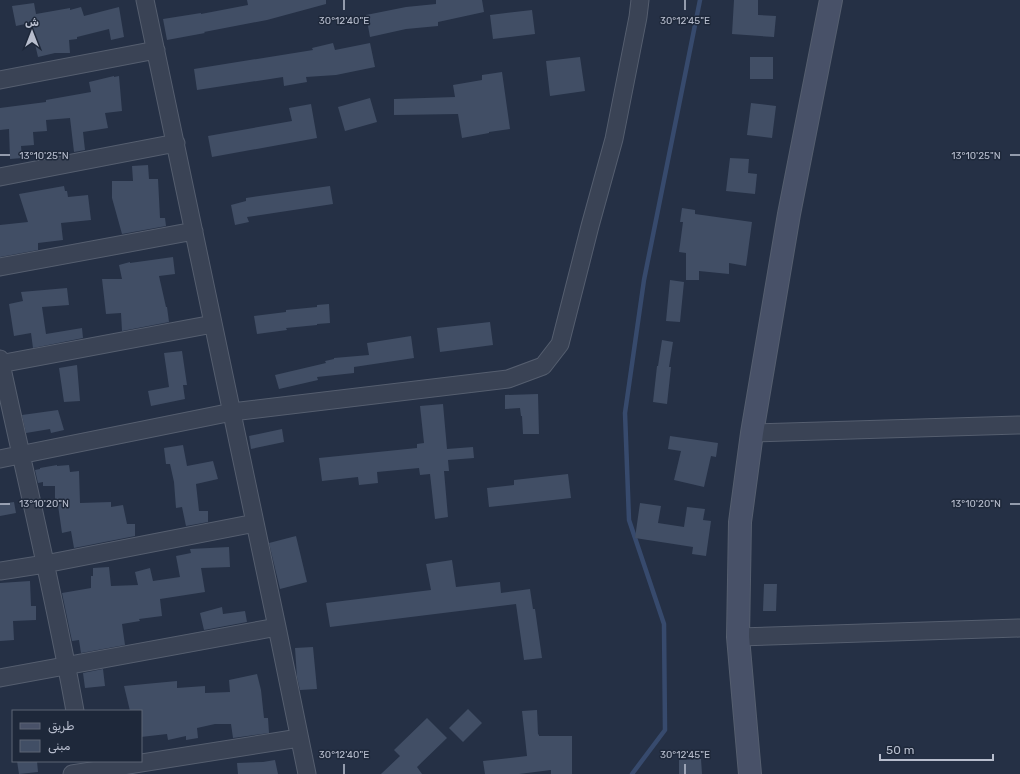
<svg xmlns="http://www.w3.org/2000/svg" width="1020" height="774" font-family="Rubik,'Noto Naskh Arabic',sans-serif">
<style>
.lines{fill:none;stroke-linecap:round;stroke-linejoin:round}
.stream{stroke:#374a6d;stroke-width:4.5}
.building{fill:#414e65}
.minor-casing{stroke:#555e6f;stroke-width:19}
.secondary-casing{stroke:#555e6f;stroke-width:24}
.minor{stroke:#3a4355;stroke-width:17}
.secondary{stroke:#485168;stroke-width:22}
.ticks{fill:none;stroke:#b8bece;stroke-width:1.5}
.ticks-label{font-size:10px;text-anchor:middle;fill:#b8bece;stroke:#1e283a;stroke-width:3;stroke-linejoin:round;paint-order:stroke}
</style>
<rect width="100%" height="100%" fill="#253045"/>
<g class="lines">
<!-- stream -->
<path class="stream" d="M 632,774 L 665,730 L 664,624 L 629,520 L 625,413 L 644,280 L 700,0"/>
</g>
<!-- building -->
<path class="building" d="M 247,0 L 326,0 L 326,4 L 267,20 L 204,32 L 205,33 L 167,40 L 163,19 L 201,13 L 201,14 L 248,5 Z
M 436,0 L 482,0 L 484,12 L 438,22 L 438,26 L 406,29 L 370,37 L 366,15 L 406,7 L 436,4 Z
M 734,0 L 758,0 L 758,15 L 776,16 L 774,37 L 732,34 Z
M 34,3 L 36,14 L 70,8 L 70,10 L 81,7 L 84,16 L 119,7 L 124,37 L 111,40 L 109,29 L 77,37 L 77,39 L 69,40 L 70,53 L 55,53 L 38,57 L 30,23 L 16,26 L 12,6 Z
M 532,10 L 535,34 L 493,39 L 490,15 Z
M 333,43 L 335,50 L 370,43 L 375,67 L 336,75 L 306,77 L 307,82 L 284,86 L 283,77 L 197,90 L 194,69 L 313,50 L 312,48 Z
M 580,57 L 585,91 L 550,96 L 546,61 Z
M 750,57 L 773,57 L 773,79 L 750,79 Z
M 502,72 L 510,129 L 489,132 L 489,133 L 462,138 L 458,114 L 394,115 L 394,99 L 455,97 L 453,85 L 482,80 L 482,75 Z
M 114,76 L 114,77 L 119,76 L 122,111 L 105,113 L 108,128 L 83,132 L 85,150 L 74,152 L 70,118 L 46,120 L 47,131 L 33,132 L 34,145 L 21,146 L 22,158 L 10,159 L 9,129 L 0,130 L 0,108 L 46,102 L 46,100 L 91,92 L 89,82 Z
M 370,98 L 377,122 L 345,131 L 338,107 Z
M 751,103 L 776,106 L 772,138 L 747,135 Z
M 311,104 L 317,138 L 212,157 L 208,136 L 292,121 L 289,108 Z
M 730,158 L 749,159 L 748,173 L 757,174 L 755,194 L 726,191 Z
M 148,165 L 149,179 L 158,179 L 160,218 L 165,218 L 166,226 L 122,234 L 112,198 L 112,181 L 133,181 L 132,166 Z
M 64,186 L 65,191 L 67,191 L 68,197 L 88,195 L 91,220 L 61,223 L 63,240 L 38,243 L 38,250 L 0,257 L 0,225 L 28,222 L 19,194 Z
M 330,186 L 333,204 L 247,217 L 249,222 L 235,225 L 231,205 L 246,201 L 246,198 Z
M 682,208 L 695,210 L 695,214 L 752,222 L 746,266 L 729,263 L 729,274 L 699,271 L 699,280 L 686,280 L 686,253 L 679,252 L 683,222 L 680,222 Z
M 173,257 L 175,274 L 159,276 L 166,307 L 167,307 L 169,322 L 122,331 L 121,313 L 106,314 L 102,279 L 122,279 L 119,265 L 130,262 L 130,263 Z
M 670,280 L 684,282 L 680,322 L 666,321 Z
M 67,288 L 69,305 L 42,307 L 46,334 L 82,328 L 83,338 L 33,348 L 31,333 L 14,336 L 9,304 L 23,301 L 21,292 Z
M 329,304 L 330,323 L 317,324 L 317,325 L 286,328 L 287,330 L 257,334 L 254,316 L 286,312 L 286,310 L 317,307 L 317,305 Z
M 490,322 L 493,345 L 440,352 L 437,328 Z
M 411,336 L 414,358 L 354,367 L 354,373 L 317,377 L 318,380 L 279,389 L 275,375 L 326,363 L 325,361 L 334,359 L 334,358 L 369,355 L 367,343 Z
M 662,340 L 673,342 L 669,367 L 671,367 L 667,404 L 653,402 L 657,366 L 658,366 Z
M 182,351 L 187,385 L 183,385 L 185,399 L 151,406 L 148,391 L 169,387 L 164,353 Z
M 77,365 L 80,401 L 64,402 L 59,368 Z
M 538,394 L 539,434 L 523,434 L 522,416 L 521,416 L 520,408 L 505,409 L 505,395 Z
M 443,404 L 447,449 L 473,447 L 474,458 L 448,460 L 449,471 L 444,471 L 448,517 L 435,519 L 430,474 L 420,475 L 419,468 L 377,472 L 378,483 L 359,485 L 358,477 L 322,481 L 319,458 L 417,448 L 417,444 L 424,443 L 420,406 Z
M 58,410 L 64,430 L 51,433 L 50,429 L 26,433 L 22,415 Z
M 282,429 L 284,442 L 251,449 L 249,436 Z
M 670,436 L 718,443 L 716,457 L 711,456 L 704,487 L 674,480 L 681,451 L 668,449 Z
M 183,445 L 187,466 L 213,461 L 218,479 L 196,484 L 199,511 L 208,511 L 208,522 L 186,526 L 182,507 L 176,508 L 174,482 L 170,464 L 166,464 L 164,448 Z
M 57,465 L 57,466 L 69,465 L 70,472 L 79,471 L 80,503 L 111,502 L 111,507 L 123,505 L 127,524 L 135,524 L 135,536 L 74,548 L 71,531 L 62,533 L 58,505 L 55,505 L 55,486 L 43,486 L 43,482 L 38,483 L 35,470 L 40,469 L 40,468 Z
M 568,474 L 571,498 L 489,507 L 487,488 L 514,485 L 514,480 Z
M 14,502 L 16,513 L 0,516 L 0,504 Z
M 640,503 L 661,506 L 658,523 L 684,527 L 687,507 L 705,509 L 703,520 L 711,521 L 706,556 L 692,554 L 693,547 L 635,538 Z
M 296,536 L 307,582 L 280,589 L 269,543 Z
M 229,547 L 230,567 L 201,568 L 205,592 L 160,599 L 162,616 L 139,619 L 140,621 L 122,624 L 125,645 L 81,653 L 79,640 L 72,641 L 62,593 L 91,588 L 91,576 L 93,576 L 93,568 L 109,567 L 111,586 L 138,585 L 135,572 L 150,568 L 153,581 L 180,577 L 176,556 L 191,553 L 190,549 Z
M 452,560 L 456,587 L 500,582 L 501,593 L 530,589 L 533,609 L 535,609 L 542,658 L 524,660 L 516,604 L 330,627 L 326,603 L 431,590 L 426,564 Z
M 30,581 L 31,606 L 36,606 L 36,620 L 13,621 L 14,640 L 0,641 L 0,583 Z
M 764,584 L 777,584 L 776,611 L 763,611 Z
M 222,607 L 223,614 L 245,611 L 247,622 L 204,630 L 200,613 Z
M 313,647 L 317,689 L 300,690 L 297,677 L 295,648 Z
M 103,669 L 105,686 L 85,688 L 83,673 Z
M 257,674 L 261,690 L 264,718 L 268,718 L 269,733 L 233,738 L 231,724 L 215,724 L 197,728 L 198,738 L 186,740 L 186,736 L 168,740 L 167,734 L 141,737 L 141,711 L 130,711 L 124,686 L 177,681 L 177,688 L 205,686 L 205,693 L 230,692 L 229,680 Z
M 468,709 L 482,723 L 463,742 L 449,728 Z
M 537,710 L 538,735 L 539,734 L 539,736 L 572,736 L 572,774 L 551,774 L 551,770 L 519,774 L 485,774 L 483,761 L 527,756 L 522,711 Z
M 427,718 L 447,738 L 417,767 L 422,774 L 381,774 L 400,756 L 394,750 Z
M 701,759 L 702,774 L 679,774 L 679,760 Z
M 275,760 L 278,774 L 238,774 L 237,763 L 263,762 Z
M 17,761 L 37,761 L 38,772 L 19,774 Z"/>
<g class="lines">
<!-- minor casing -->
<g class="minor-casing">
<path id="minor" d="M 145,0 L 277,627 L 307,774
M 0,80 L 156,50
M 0,177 L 176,143
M 0,267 L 194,231
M 0,359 C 25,476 54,593 75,711
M 0,364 L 213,324
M 752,433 L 1020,425
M 0,459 L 232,412 L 508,379 L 543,366 L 560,344 L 590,226 L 614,139 L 638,17 L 640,0
M 0,571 L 45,564 L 255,523
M 738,637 L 1020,628
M 0,678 L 277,627
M 72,774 L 299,738"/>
</g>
<!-- secondary casing -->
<g class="secondary-casing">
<path id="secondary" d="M 750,774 L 738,637 L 740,522 L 752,433 L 789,214 L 831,0"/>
</g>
<!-- minor -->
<use href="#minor" class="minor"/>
<!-- secondary -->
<use href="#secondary" class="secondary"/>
</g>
<!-- ticks -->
<path class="ticks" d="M 344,0 L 344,10M 685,0 L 685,10M 0,155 L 10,155M 1010,155 L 1020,155M 0,504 L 10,504M 1010,504 L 1020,504M 344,764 L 344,774M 685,764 L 685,774"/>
<g class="ticks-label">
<text x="344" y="24">30°12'40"E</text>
<text x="685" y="24">30°12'45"E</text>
<text x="44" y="159">13°10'25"N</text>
<text x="976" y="159">13°10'25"N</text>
<text x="44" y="507">13°10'20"N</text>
<text x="976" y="507">13°10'20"N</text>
<text x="344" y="758">30°12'40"E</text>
<text x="685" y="758">30°12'45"E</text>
</g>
<!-- legend -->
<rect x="12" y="710" width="130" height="52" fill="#1e283a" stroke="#5c6475"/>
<rect x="20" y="723" width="20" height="6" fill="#485168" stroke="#5c6475"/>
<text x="48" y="730" font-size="12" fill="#b8bece">طريق</text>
<rect x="20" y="740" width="20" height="12" fill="#414e65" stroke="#5c6475"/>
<text x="48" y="750" font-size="12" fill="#b8bece">مبنى</text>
<!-- north arrow -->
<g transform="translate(32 32)" stroke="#1e283a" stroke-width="3" paint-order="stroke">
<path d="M0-3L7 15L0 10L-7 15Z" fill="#b8bece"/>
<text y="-6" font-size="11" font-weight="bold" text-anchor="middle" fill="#b8bece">ش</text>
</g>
<!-- scale -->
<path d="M880 754v6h113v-6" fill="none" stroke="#b8bece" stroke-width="2"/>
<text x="886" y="754" font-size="12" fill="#b8bece" stroke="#1e283a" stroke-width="3" paint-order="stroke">50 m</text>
</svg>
